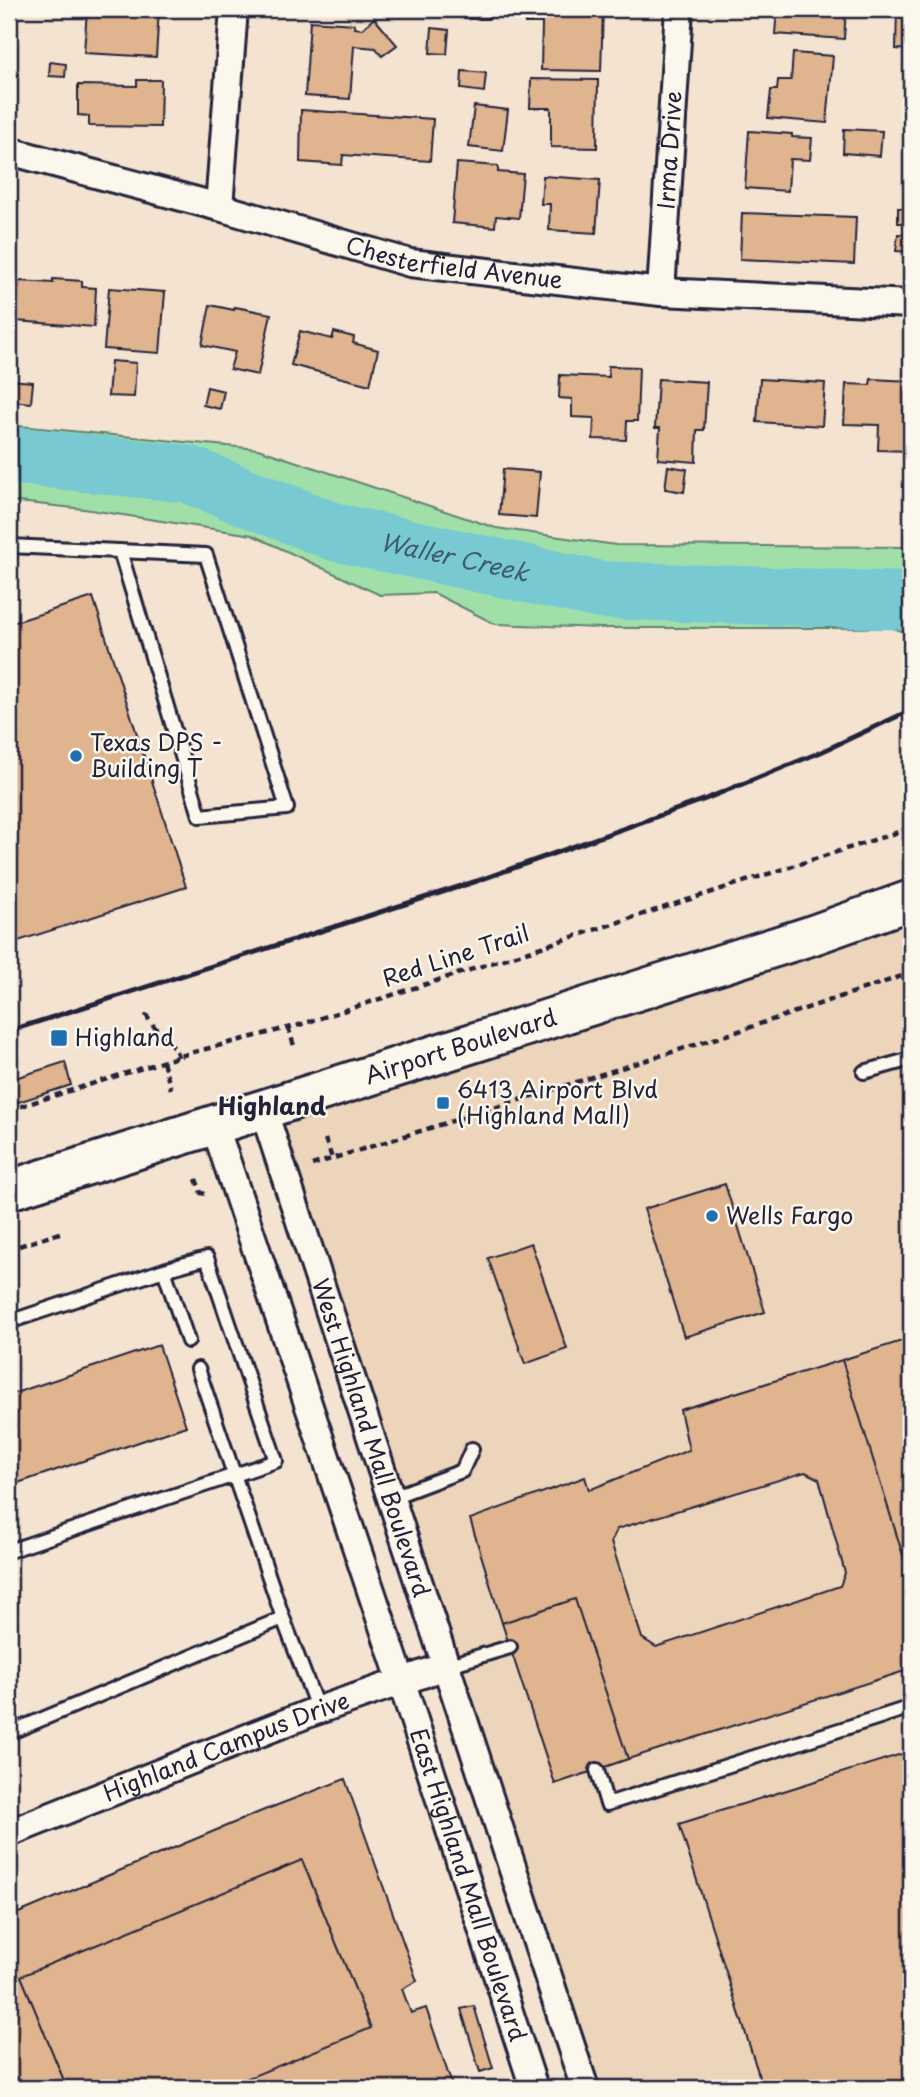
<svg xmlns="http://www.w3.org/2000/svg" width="920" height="2097" font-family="'Playpen Sans',sans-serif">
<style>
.built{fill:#edd5bc}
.green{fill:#a0e0a8;stroke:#618172;stroke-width:2}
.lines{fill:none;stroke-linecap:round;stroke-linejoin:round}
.river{stroke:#78c9d2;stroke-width:58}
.building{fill:#dfb48f;stroke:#22223b;stroke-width:2;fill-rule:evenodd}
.lane-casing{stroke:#22223b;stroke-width:18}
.street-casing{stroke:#22223b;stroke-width:32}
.primary-casing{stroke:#22223b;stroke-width:44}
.path{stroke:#22223b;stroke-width:4.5;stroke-dasharray:7 5;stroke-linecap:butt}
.lane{stroke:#fbf7ec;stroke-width:12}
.street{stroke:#fbf7ec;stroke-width:26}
.primary{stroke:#fbf7ec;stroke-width:38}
.rail{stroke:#22223b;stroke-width:5}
.poi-dot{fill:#1f6fb2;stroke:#fbf7ec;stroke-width:2.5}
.labels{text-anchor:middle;stroke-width:5;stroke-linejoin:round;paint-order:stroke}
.street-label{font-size:23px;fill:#22223b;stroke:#fbf7ec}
.poi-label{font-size:23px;fill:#22223b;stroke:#fbf7ec;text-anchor:start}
.water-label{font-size:24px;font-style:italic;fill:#405c70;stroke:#fbf7ec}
.neighbourhood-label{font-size:24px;font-weight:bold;fill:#22223b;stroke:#fbf7ec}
</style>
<rect width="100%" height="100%" fill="#f3e3d0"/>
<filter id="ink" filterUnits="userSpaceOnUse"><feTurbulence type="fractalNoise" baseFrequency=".0143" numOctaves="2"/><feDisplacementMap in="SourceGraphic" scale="14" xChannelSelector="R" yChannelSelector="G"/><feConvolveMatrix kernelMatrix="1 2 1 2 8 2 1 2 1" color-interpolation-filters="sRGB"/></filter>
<g filter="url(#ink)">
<!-- built -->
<path class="built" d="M 911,900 L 911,2088 L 585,2088 L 263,1109 Z"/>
<!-- green -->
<path class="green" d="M 9,425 L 258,449 L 496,528 L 616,545 L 911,547 L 911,634 L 893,628 L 601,628 L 495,624 L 434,593 L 380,595 L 252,535 L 84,509 L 9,501 Z"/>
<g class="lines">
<!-- river -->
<path class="river" id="s1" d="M 9,455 L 187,474 L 335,532 L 601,590 L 911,601"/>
</g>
<!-- building -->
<path class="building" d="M 87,9 L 159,9 L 156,57 L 84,53 Z
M 470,9 L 489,9 L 488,19 L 469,19 Z
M 526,9 L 603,9 L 601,71 L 541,70 L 542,23 L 525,23 Z
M 777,9 L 846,9 L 844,39 L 775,34 Z
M 897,9 L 911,9 L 911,50 L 896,49 Z
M 374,18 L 397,45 L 382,56 L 376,48 L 354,46 L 350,99 L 305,96 L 310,21 L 355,24 L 354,28 L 362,29 Z
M 432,28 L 449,30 L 447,54 L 430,53 Z
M 793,53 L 833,56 L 827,123 L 768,118 L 771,90 L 777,90 L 778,80 L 791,80 Z
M 50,62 L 66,64 L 65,77 L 49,76 Z
M 462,71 L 486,73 L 484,92 L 461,89 Z
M 531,79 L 598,80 L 597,148 L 551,147 L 551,108 L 530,108 Z
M 137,80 L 161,80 L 160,127 L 89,126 L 89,116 L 78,115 L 78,85 L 137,86 Z
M 474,106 L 508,110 L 503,151 L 469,147 Z
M 301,110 L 433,119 L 430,161 L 343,155 L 342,165 L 300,162 Z
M 844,129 L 882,131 L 880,156 L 843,153 Z
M 749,131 L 792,134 L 792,137 L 812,138 L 810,160 L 790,159 L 788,191 L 745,188 Z
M 457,163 L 498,166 L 498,172 L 523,174 L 519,218 L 496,216 L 495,227 L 452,223 Z
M 543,176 L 600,180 L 596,233 L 549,230 L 550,204 L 541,204 Z
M 898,208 L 911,208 L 911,223 L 898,223 Z
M 742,213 L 856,217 L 854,264 L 740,259 Z
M 898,234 L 911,235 L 911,252 L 896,251 Z
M 53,279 L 82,281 L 82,287 L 96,288 L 94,327 L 16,321 L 19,281 L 53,283 Z
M 109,288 L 165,292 L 160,353 L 104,349 Z
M 210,305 L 234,310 L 235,307 L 271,314 L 258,375 L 230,369 L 235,352 L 202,345 Z
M 300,331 L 332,339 L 334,332 L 354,337 L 353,343 L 378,350 L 370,385 L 291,365 Z
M 111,361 L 136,363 L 134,397 L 108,396 Z
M 608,366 L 639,367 L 637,421 L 627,421 L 626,440 L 593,439 L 594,418 L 572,417 L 572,399 L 559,398 L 560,375 L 609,377 Z
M 658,379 L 707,382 L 704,430 L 697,430 L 696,462 L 658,459 L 660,428 L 655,428 Z
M 760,379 L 825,383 L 822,426 L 757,422 Z
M 871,379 L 911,381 L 911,451 L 878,450 L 879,425 L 844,424 L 846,384 L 870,385 Z
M 9,380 L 33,382 L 31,403 L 9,401 Z
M 207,387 L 224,391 L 220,409 L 203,405 Z
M 668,466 L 687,469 L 684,492 L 665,489 Z
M 503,469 L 540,472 L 536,518 L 499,515 Z
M 93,597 L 186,887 L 9,944 L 9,624 Z
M 65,1062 L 71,1085 L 9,1105 L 9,1080 Z
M 725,1184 L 765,1312 L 684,1337 L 644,1209 Z
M 531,1243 L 567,1349 L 525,1364 L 488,1258 Z
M 911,1338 L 911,1581 L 842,1360 Z
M 159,1345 L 186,1426 L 9,1486 L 9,1395 Z
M 842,1360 L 911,1581 L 911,1669 L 628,1759 L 575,1599 L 502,1623 L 470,1519 L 585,1477 L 589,1490 L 689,1450 L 680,1410 ZM 805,1472 L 819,1479 L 845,1573 L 840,1586 L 656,1647 L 642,1638 L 611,1542 L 617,1529 Z
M 575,1599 L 628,1759 L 555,1784 L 502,1623 Z
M 911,1751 L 911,2088 L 763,2088 L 679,1824 Z
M 345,1779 L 417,1981 L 402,1989 L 411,2013 L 426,2008 L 453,2088 L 224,2088 L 371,2028 L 302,1860 L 21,1976 L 67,2088 L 9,2088 L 9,1917 L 262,1811 Z
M 302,1860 L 371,2028 L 224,2088 L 67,2088 L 21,1976 Z
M 474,2006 L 493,2068 L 480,2072 L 461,2009 Z"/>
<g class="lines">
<!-- lane casing -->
<g class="lane-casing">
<path id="lane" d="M 9,546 L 206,555 L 287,808 L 200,816 L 120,551
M 864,1072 L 911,1059
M 164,1270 L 188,1341
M 9,1322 L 164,1270 L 207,1258 L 276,1461 L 9,1551
M 390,1498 L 462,1471 L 472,1449
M 283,1618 L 318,1710
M 446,1666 L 510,1647
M 9,1733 L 283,1618 L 198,1369
M 597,1770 L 607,1804 L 911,1707"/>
</g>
<!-- street casing -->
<g class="street-casing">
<g id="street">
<path id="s2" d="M 9,151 L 219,207 L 410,263 L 661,292 L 911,304"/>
<path d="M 219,207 L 234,9"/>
<path id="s3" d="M 661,292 L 679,9"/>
<path id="s4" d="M 263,1109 C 371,1436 475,1763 585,2088"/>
<path id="s5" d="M 214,1124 L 401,1680 L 534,2088"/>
<path id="s6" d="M 9,1833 L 310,1713 L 446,1666"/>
</g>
</g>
<!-- primary casing -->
<g class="primary-casing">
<g id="primary">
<path id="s7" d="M 9,1190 L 810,936 L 911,900"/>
</g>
</g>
<!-- path -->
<path class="path" d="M 146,1014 C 153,1031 175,1042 178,1057
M 288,1027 L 295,1049
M 163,1062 L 171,1089
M 9,1110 L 190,1053 L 299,1025 L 911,828
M 325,1139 L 332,1158
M 312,1165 L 736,1032 L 911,973
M 196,1179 L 201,1193 L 206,1194
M 19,1246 L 63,1232"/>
<!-- lane -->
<use href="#lane" class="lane"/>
<!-- street -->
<use href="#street" class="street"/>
<!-- primary -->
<use href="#primary" class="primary"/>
<!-- rail -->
<path class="rail" d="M 9,1031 L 477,881 L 703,800 L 821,752 L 911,710"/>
</g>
</g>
<!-- markers -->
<g class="poi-dot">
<circle cx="76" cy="756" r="7"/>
<rect x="50" y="1029" width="18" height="18" rx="3.5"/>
<rect x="436" y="1096" width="14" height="14" rx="3.5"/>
<circle cx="712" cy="1216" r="7"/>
</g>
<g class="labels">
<!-- street labels -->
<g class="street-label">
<text dy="8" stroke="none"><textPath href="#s3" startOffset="142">Irma Drive</textPath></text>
<text dy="8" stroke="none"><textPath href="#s2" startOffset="460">Chesterfield Avenue</textPath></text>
<text transform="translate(456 956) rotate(-18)" y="8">Red Line Trail</text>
<text dy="8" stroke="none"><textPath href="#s7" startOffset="474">Airport Boulevard</textPath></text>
<text dy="8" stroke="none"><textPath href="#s4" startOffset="346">West Highland Mall Boulevard</textPath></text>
<text dy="8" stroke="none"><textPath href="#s6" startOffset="234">Highland Campus Drive</textPath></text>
<text dy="8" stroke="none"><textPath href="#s5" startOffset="802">East Highland Mall Boulevard</textPath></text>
</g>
<!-- poi labels -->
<g class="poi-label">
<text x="90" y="751">Texas DPS -<tspan x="90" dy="26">Building T</tspan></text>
<text x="75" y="1046">Highland</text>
<text x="457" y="1098">6413 Airport Blvd<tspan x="457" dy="26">(Highland Mall)</tspan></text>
<text x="726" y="1224">Wells Fargo</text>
</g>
<!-- water labels -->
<g class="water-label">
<text dy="8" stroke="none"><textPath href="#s1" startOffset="460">Waller Creek</textPath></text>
</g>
<!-- neighbourhood labels -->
<g class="neighbourhood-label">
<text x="272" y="1115">Highland</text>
</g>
</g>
<!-- margin -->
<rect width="920" height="2097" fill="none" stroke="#fbf7ec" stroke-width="35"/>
<rect x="18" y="18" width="885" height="2062" fill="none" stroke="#22223b" stroke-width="2.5" filter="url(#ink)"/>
</svg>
